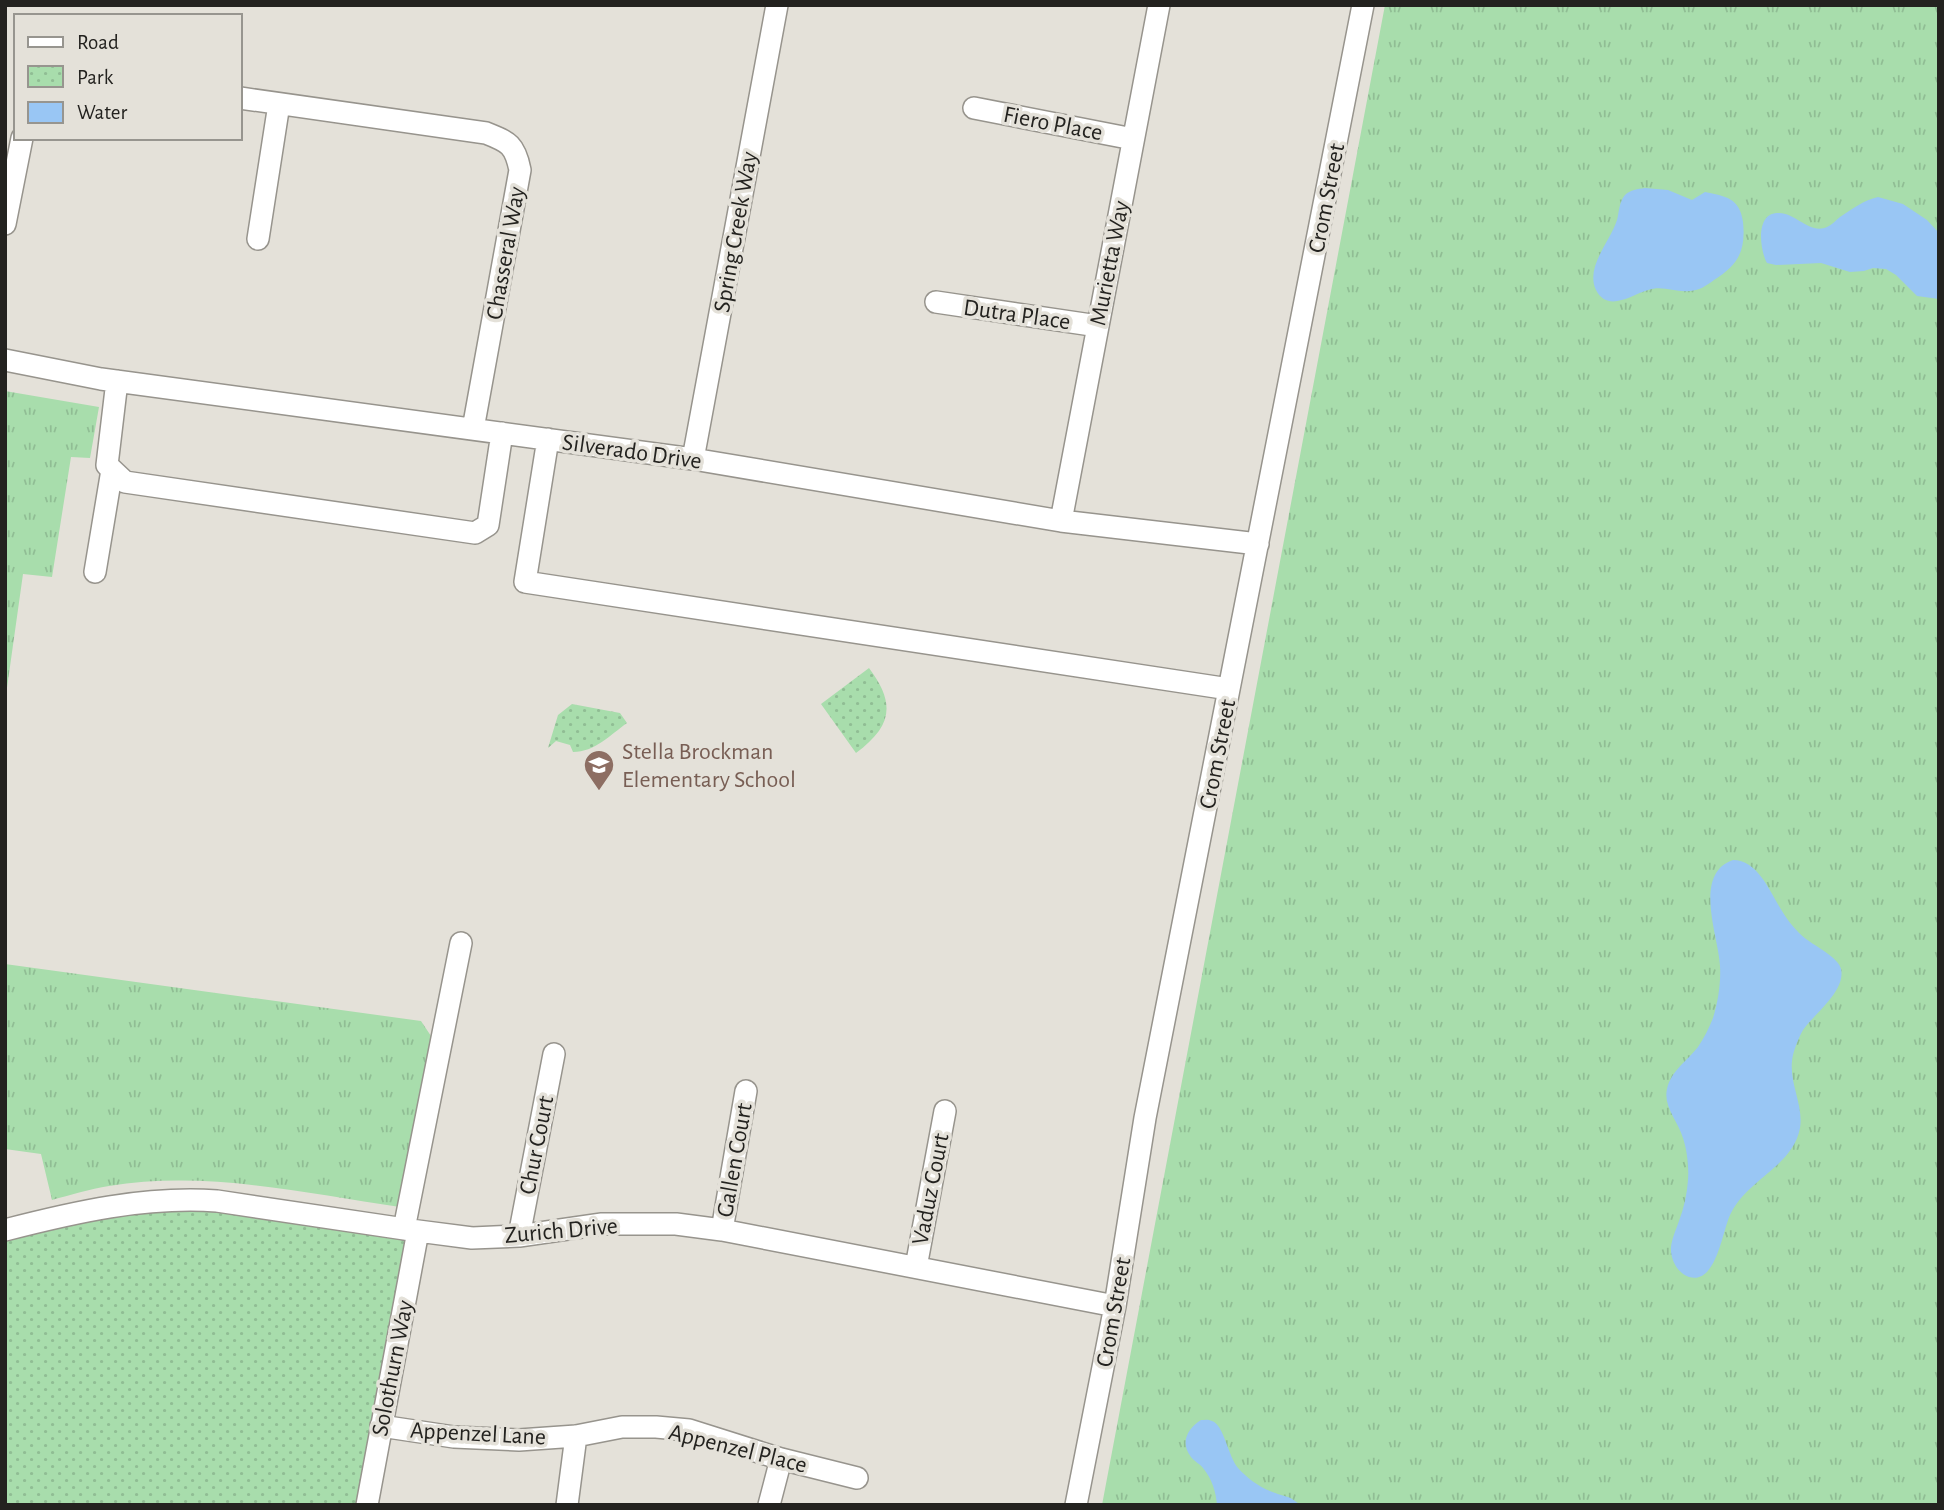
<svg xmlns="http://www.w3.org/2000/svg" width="1944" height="1510" font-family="'Alegreya Sans',sans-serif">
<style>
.grass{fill:url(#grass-tufts)}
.park{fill:url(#park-dots)}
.water{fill:#99c6f4}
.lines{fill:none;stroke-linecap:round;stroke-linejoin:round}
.minor-casing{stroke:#97948d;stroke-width:24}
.minor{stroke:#fff;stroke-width:21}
.labels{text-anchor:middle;stroke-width:7;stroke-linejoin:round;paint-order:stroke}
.street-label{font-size:24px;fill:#23221f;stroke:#e4e1d9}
.education-label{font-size:24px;fill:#785e54;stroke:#e4e1d9;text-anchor:start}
</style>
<defs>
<pattern id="grass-tufts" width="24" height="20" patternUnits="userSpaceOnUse" patternTransform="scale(1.75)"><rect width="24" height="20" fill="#a8ddac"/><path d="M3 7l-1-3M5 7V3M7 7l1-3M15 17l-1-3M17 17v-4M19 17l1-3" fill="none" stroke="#90bd94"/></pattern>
<pattern id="park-dots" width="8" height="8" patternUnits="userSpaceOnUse" patternTransform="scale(1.75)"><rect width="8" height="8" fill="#a8ddac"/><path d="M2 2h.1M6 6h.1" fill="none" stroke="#90bd94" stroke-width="1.8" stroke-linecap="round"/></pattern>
</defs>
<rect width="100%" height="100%" fill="#e4e1d9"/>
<!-- grass -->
<path class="grass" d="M 1385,5 L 1939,5 L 1939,1505 L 1102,1505 Z
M 5,391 L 99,407 L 90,458 L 71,457 L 52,577 L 23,574 L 5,702 Z
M 5,964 L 421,1021 L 433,1039 L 400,1207 C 305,1193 205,1170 109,1186 C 90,1189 70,1195 52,1200 L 41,1154 L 5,1149 Z"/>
<!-- park -->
<path class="park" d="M 869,668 C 896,704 892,726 856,753 L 821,704 Z
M 572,704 L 620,713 L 627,723 C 610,735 595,752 573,752 L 570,745 L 556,741 L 548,748 L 558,715 Z
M 192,1199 L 418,1231 L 367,1505 L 5,1505 L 5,1230 Z"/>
<!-- water -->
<path class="water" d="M 1645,188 L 1668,190 L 1692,200 L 1705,192 C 1725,196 1740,198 1743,222 C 1746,251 1738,265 1714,280 C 1706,286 1700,290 1690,291 C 1676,293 1663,285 1648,290 C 1631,295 1608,313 1596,290 C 1585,267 1610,242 1617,220 C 1619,212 1619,202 1625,195 C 1630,190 1638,189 1645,188 Z
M 1878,197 L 1903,204 L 1927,220 L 1939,233 L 1939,299 L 1917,296 L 1896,275 L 1886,269 L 1873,268 L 1864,271 L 1850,272 L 1821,263 L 1776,265 L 1767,263 C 1760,251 1755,214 1777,213 C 1795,211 1809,235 1827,227 C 1832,225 1836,220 1840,217 C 1852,209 1864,200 1878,197 Z
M 1733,860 C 1758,860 1770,892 1782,911 C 1788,921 1796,931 1806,939 C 1815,946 1839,958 1841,969 C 1846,991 1814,1014 1803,1030 C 1799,1037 1795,1047 1793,1055 C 1787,1081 1804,1103 1800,1128 C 1793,1166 1749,1178 1731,1213 C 1722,1230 1717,1285 1689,1277 C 1677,1273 1670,1258 1671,1247 C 1672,1238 1676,1230 1679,1221 C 1684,1208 1687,1194 1688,1180 C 1689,1167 1687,1150 1683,1138 C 1678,1121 1663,1107 1667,1089 C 1671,1071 1687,1061 1698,1047 C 1704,1038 1709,1028 1713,1018 C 1718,1002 1721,983 1720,966 C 1719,937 1692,874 1733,860 Z
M 1201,1420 C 1204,1420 1208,1419 1212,1421 C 1224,1425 1228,1456 1238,1468 C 1246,1477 1259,1487 1270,1491 C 1283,1497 1288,1494 1300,1505 L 1217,1505 C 1216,1492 1212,1479 1203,1468 C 1200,1464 1195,1462 1191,1457 C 1180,1443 1187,1429 1201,1420 Z"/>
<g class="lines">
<!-- minor casing -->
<g class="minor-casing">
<path id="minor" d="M 240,98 L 486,133 C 509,142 515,145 520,170 L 473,429
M 974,108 L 1133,139
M 5,224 L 22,138
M 258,239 L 279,104
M 936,302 L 1098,326
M 5,360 L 101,379 L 693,459 L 1061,521 L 1258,544
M 117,381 L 107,465 L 125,482 L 475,533 L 488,525 L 502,433
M 548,439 L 525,582 L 1229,689
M 693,459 L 777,5
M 1061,521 L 1159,5
M 95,572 L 112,470
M 404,1229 L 461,943
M 5,1230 C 75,1212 145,1196 217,1201 L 418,1231 L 472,1238 L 519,1236 L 602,1224 L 676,1224 L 722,1230 L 1115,1306
M 722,1230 L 746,1091
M 519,1236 L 554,1054
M 916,1267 L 945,1111
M 381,1426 L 454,1437 L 519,1440 L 576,1436 L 622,1427 L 656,1427 L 689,1430 L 781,1459 L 857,1478
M 367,1505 L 418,1231
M 567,1505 L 576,1436
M 769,1505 L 781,1459
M 1076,1505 L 1115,1306 L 1145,1118 L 1363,5"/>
</g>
<!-- minor -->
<use href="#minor" class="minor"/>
</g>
<!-- icons -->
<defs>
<g id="school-pin" transform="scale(1.575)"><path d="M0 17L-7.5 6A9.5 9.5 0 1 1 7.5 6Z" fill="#8d6e63" stroke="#e4e1d9"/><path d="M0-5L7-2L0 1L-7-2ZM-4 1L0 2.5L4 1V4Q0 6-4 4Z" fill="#fff"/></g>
</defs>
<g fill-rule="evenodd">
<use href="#school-pin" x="599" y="765"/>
</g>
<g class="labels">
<!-- street labels -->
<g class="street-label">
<text transform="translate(1053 123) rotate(11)" y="8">Fiero Place</text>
<text transform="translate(1326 198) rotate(-79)" y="8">Crom Street</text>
<text transform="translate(735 232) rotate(-80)" y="8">Spring Creek Way</text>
<text transform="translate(505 253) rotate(-80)" y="8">Chasseral Way</text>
<text transform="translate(1109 263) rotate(-79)" y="8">Murietta Way</text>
<text transform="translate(1017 314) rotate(8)" y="8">Dutra Place</text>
<text transform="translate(632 451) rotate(8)" y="8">Silverado Drive</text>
<text transform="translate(1217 754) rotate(-79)" y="8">Crom Street</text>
<text transform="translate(536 1145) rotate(-79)" y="8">Chur Court</text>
<text transform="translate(734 1160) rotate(-80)" y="8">Gallen Court</text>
<text transform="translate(930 1189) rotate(-79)" y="8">Vaduz Court</text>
<text transform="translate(561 1230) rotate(-5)" y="8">Zurich Drive</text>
<text transform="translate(1113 1312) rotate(-80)" y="8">Crom Street</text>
<text transform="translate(392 1368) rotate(-79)" y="8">Solothurn Way</text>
<text transform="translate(478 1433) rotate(3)" y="8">Appenzel Lane</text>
<text transform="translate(738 1448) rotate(14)" y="8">Appenzel Place</text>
</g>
<!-- education labels -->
<g class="education-label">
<text x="622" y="759">Stella Brockman<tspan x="622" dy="28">Elementary School</tspan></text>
</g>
</g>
<!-- border -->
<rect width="1944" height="1510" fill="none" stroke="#23221f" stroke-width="14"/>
<!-- legend -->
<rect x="14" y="14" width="228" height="126" fill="#e4e1d9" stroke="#97958f" stroke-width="2"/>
<rect x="28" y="37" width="35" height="10" fill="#ffffff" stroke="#97958f" stroke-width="2"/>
<text x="77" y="49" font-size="21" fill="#23221f">Road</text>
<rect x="28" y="66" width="35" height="21" fill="url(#park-dots)" stroke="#97958f" stroke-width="2"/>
<text x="77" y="84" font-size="21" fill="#23221f">Park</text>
<rect x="28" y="102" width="35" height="21" fill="#99c6f4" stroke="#97958f" stroke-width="2"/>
<text x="77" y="119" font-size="21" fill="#23221f">Water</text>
</svg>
